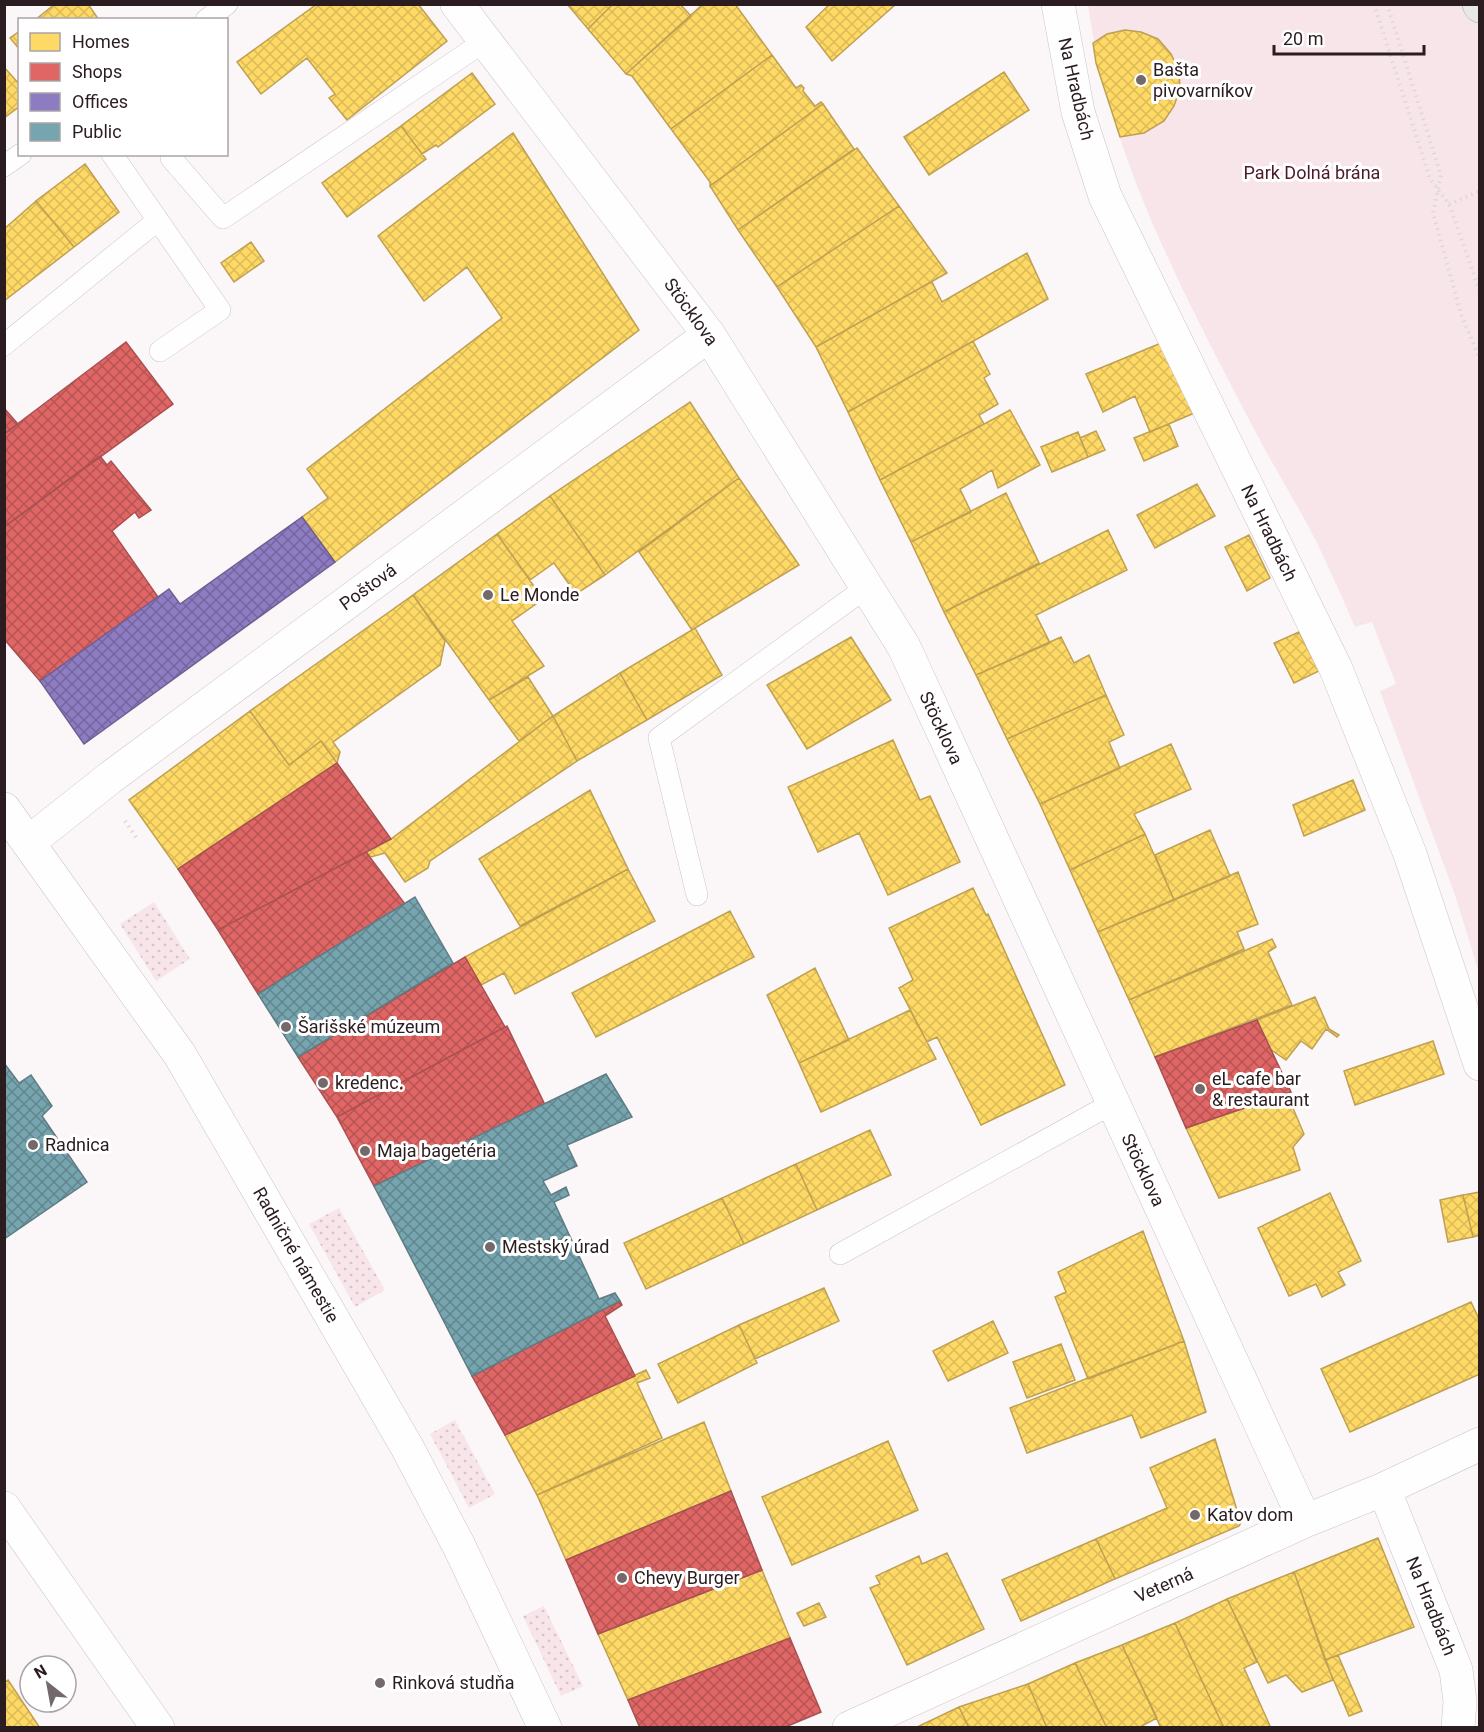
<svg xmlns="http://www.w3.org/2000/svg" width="1484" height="1732" font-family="Roboto,sans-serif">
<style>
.grass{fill:url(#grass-dots)}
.park{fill:#f8e5e9}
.homes{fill:url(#homes-cross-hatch);stroke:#bfa051;stroke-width:1.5}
.shops{fill:url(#shops-cross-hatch);stroke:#a95051;stroke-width:1.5}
.offices{fill:url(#offices-cross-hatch);stroke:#705f92;stroke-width:1.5}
.public{fill:url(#public-cross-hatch);stroke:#5f7c84;stroke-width:1.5}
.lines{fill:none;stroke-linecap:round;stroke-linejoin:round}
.service-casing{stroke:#ccc3c5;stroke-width:22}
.minor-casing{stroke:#ccc3c5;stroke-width:34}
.primary-casing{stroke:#aaaca4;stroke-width:34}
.path{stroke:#dcd9da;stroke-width:4;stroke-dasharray:1.5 4.5;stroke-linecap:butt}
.service{stroke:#fefefe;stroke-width:21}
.minor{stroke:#fefefe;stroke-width:33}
.primary{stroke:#e7e9e4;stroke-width:33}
.poi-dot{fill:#73696b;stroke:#fff;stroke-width:2}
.labels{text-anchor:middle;stroke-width:6;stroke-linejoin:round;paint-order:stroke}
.poi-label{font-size:18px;fill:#2a1c1f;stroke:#fff;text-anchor:start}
.street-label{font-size:18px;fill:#2a1c1f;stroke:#fff}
.park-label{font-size:18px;fill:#4d182a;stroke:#fff}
</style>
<defs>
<pattern id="grass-dots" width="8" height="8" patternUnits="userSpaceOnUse" patternTransform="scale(1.5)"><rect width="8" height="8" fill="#f8e5e9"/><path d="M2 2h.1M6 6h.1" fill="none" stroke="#d5c4c7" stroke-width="1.8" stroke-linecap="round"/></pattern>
<pattern id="homes-cross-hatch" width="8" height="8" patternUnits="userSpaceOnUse" patternTransform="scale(1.5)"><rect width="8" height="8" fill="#ffd966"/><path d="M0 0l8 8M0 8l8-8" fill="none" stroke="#dbba58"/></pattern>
<pattern id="shops-cross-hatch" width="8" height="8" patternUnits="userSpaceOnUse" patternTransform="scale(1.5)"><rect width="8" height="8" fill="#e06666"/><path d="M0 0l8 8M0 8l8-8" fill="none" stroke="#b65353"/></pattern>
<pattern id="offices-cross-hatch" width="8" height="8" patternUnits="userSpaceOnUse" patternTransform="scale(1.5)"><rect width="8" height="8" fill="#8e7cc3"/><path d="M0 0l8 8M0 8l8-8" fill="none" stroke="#74659e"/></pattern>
<pattern id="public-cross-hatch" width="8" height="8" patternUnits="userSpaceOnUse" patternTransform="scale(1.5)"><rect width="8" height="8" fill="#76a5af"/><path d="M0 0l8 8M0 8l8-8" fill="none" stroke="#61868e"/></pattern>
</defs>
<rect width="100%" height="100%" fill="#fbf7f8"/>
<!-- grass -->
<path class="grass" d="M 154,902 L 190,959 L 156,981 L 120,924 Z
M 339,1208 L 385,1290 L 355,1307 L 309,1224 Z
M 455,1420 L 495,1494 L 469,1508 L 430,1434 Z
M 544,1606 L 583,1686 L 561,1696 L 523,1616 Z"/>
<!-- park -->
<path class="park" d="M 1088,5 L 1479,5 L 1479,973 L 1456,898 L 1380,691 L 1396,684 L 1372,622 L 1355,627 C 1343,600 1331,572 1318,545 C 1298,505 1274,468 1254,429 C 1184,295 1109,156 1088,5 Z"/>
<!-- homes -->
<path class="homes" d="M 55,4 L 88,4 L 99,20 L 35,20 Z
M 317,4 L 418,4 L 447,41 L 347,120 L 329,98 L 335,94 L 307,58 L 261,94 L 237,62 Z
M 567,4 L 613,4 L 588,29 Z
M 613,4 L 680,4 L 691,16 L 626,74 L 588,29 Z
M 703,4 L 735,4 L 772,55 L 671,129 L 632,76 L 626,74 Z
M 830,4 L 896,4 L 832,61 L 806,27 Z
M 1125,30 L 1141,32 L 1158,39 L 1171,54 L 1179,71 L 1180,89 L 1174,106 L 1164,121 L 1144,133 L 1120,137 L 1096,63 L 1093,43 L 1107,34 Z
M 20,31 L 20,50 L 10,38 Z
M 772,55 L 796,88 L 801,85 L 804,88 L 803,91 L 815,106 L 821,102 L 823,104 L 710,186 L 710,182 L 671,129 Z
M 4,67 L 20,85 L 20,106 L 4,118 Z
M 1004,72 L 1029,110 L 929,175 L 904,137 Z
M 472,73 L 495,104 L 438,147 L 436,145 L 422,154 L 401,126 Z
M 823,104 L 854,149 L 738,230 L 710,186 Z
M 401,126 L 426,159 L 347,217 L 322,183 Z
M 513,133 L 639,330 L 335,562 L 302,517 L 328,498 L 307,469 L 502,318 L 467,267 L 424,301 L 378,236 Z
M 857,148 L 899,206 L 777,287 L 738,230 Z
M 85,164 L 119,212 L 74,247 L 36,201 Z
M 36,201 L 74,247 L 4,301 L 4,229 Z
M 899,206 L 947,273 L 816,347 L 777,287 Z
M 251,242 L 264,261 L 234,282 L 221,263 Z
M 1027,253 L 1048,299 L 848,412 L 816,347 L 929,283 L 932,282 L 942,302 Z
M 973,341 L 990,374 L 984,378 L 998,404 L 979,415 L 984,424 L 880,480 L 848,412 Z
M 1166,341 L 1199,411 L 1150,432 L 1135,396 L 1103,412 L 1086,374 Z
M 690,402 L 739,478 L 605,575 L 550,496 Z
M 1010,410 L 1040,465 L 998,488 L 992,470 L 960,489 L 971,512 L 911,542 L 880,480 Z
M 1169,424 L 1178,446 L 1144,461 L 1134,438 Z
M 1096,431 L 1105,450 L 1088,457 L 1080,438 Z
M 1078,432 L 1088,457 L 1052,472 L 1041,447 Z
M 739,478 L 799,565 L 692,630 L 639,552 Z
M 1197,484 L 1215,516 L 1155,548 L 1137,515 Z
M 1006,493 L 1039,563 L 944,612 L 911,542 Z
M 550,496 L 605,575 L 576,594 L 554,563 L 530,580 L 497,534 Z
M 1108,530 L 1127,570 L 1036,615 L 1050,643 L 976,675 L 944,612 Z
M 497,534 L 543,599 L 512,621 L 544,666 L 489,700 L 413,595 Z
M 1249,535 L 1270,578 L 1247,591 L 1225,547 Z
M 413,595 L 445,641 L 440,665 L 333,742 L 340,752 L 337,763 L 321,741 L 289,765 L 250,711 Z
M 695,628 L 722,675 L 647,720 L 620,673 Z
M 1299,632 L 1319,671 L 1294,683 L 1274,643 Z
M 851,637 L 891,700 L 807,749 L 767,685 Z
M 1061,637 L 1074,663 L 1089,655 L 1106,695 L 1007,739 L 976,675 Z
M 620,673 L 647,720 L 577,761 L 553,716 Z
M 528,677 L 553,716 L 519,741 L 489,700 Z
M 1106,695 L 1124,735 L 1109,742 L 1120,768 L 1040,804 L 1007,739 Z
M 250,711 L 289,765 L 321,741 L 337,763 L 178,869 L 129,800 Z
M 553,716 L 577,761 L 430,861 L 428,868 L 405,882 L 385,853 L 371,857 L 366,852 L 391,839 Z
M 893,740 L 920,800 L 930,796 L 960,862 L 888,895 L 859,833 L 818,852 L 788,787 Z
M 1171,744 L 1191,789 L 1134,814 L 1145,834 L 1070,870 L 1040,804 Z
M 1353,780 L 1365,810 L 1304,836 L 1293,805 Z
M 590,790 L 628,869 L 520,926 L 479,859 Z
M 1210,830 L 1230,876 L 1174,900 L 1155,855 Z
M 1145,834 L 1174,900 L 1098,932 L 1070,870 Z
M 628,869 L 655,921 L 515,994 L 504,973 L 481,985 L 465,957 Z
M 1238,872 L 1258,924 L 1237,932 L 1244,949 L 1129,1000 L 1098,932 Z
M 973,888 L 986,915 L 988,914 L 1065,1085 L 981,1125 L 937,1037 L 927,1042 L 899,988 L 913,980 L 889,928 Z
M 730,911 L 754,957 L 596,1037 L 572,993 Z
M 1272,939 L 1276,947 L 1268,952 L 1292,1005 L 1155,1057 L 1129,1000 Z
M 815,968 L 849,1040 L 799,1063 L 767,995 Z
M 1315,997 L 1329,1029 L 1339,1035 L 1337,1037 L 1326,1029 L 1312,1049 L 1301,1041 L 1286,1060 L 1270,1049 L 1257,1020 Z
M 910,1010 L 936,1059 L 821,1112 L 799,1063 Z
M 1433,1041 L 1444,1074 L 1355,1105 L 1344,1071 Z
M 1287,1094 L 1304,1134 L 1293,1147 L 1300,1170 L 1219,1198 L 1186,1128 Z
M 870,1130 L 891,1175 L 817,1210 L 796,1164 Z
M 796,1164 L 817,1210 L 744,1244 L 722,1198 Z
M 1480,1192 L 1480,1235 L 1473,1237 L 1463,1195 Z
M 1330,1193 L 1361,1261 L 1338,1272 L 1345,1285 L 1322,1297 L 1316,1284 L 1289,1296 L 1258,1228 Z
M 1463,1195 L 1473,1237 L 1448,1242 L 1440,1200 Z
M 722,1198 L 744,1244 L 646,1289 L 624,1243 Z
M 1143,1231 L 1184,1341 L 1088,1379 L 1055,1297 L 1066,1292 L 1058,1272 Z
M 824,1288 L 839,1321 L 755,1359 L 739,1325 Z
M 1471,1302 L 1480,1321 L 1480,1374 L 1350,1432 L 1321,1369 Z
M 993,1321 L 1008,1353 L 948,1381 L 933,1351 Z
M 739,1325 L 757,1363 L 678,1403 L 658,1364 Z
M 1184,1341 L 1206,1412 L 1141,1438 L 1132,1415 L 1027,1453 L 1010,1408 Z
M 1061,1344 L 1075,1380 L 1027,1398 L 1013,1362 Z
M 646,1370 L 650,1378 L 637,1383 L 662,1438 L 537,1495 L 505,1435 Z
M 704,1422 L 731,1491 L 566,1560 L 537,1495 Z
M 1215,1439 L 1241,1523 L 1239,1526 L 1115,1579 L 1096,1539 L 1167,1508 L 1150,1468 Z
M 888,1441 L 918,1510 L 792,1565 L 762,1497 Z
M 1378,1538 L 1414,1627 L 1325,1660 L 1294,1572 Z
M 1096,1539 L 1115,1579 L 1021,1621 L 1002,1580 Z
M 947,1553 L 984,1629 L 907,1665 L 870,1588 L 880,1584 L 876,1576 L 919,1556 L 922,1564 Z
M 762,1570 L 790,1638 L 628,1700 L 598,1634 Z
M 1294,1572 L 1333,1680 L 1302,1692 L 1286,1675 L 1268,1683 L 1227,1599 Z
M 1227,1599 L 1257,1662 L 1244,1668 L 1271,1728 L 1224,1728 L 1175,1623 Z
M 819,1603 L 826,1617 L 804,1626 L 797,1613 Z
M 1175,1623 L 1224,1728 L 1161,1728 L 1122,1645 Z
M 1122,1645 L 1157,1718 L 1138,1728 L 1107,1728 L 1075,1663 Z
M 1338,1655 L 1362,1711 L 1349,1716 L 1325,1660 Z
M 1075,1663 L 1107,1728 L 1047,1728 L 1028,1684 Z
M 8,1680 L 40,1728 L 4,1728 L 4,1683 Z
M 1028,1684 L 1047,1728 L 969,1728 L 959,1707 Z
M 959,1707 L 969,1728 L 915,1728 Z"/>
<!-- shops -->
<path class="shops" d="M 126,342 L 173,404 L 4,527 L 4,434 Z
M 4,408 L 18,424 L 4,434 Z
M 100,456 L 107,465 L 111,461 L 151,510 L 139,518 L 135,512 L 112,531 L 158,597 L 40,681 L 4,639 L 4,527 Z
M 337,763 L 391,839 L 218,930 L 178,869 Z
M 366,852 L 405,904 L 258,994 L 218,930 Z
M 465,957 L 505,1027 L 337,1117 L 298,1057 Z
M 1257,1020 L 1291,1092 L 1186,1128 L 1155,1057 Z
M 507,1026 L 545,1105 L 374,1186 L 337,1117 Z
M 620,1301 L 622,1305 L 605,1316 L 635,1376 L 505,1435 L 472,1376 Z
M 731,1491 L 762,1570 L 598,1634 L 566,1560 Z
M 790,1638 L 821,1712 L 783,1728 L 640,1728 L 628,1700 Z"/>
<!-- offices -->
<path class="offices" d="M 302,517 L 335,562 L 84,744 L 40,681 L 169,589 L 180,604 Z"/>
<!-- public -->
<path class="public" d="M 415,897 L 453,963 L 298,1057 L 258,994 Z
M 4,1063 L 19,1083 L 31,1075 L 52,1106 L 42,1116 L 87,1182 L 4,1239 Z
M 606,1074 L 632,1117 L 567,1145 L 577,1166 L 543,1181 L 551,1195 L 566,1187 L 569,1195 L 554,1202 L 599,1299 L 615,1293 L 620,1301 L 472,1376 L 374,1186 Z"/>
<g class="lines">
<!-- service casing -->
<g class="service-casing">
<path id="service" d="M 206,20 L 227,4
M 112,154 L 220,310 L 160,351
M 171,158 L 223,218 L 485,41
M 4,166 L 21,154
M 4,345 L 158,220
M 697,895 L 659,738 L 867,587
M 840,1254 L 1113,1103"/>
</g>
<!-- minor casing -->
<g class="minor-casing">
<path id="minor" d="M 457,4 L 709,335 L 904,647 L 1305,1521
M 1058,4 L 1078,112 L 1105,196 L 1336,669 L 1410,854 L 1480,1064
M 4,809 L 180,1055 L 407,1447 L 459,1546 L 545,1728
M 29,842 L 111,777 L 709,335
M 1384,1489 L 1456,1670 L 1460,1701 L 1458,1728
M 4,1508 L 158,1728
M 849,1728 L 1305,1521 L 1384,1489 L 1480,1444"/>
</g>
<!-- primary casing -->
<g class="primary-casing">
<path id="primary" d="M 1479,4 L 1480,6"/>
</g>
<!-- path -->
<path class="path" d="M 1374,4 L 1430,179 L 1449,204 L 1480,292
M 1387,4 L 1441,175 L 1433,213 L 1461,314 L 1480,359
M 1449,204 L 1480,191
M 125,821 L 138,840"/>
<!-- service -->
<use href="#service" class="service"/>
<!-- minor -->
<use href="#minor" class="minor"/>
<!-- primary -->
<use href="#primary" class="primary"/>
</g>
<!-- markers -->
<g class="poi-dot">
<circle cx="1141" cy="80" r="6"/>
<circle cx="488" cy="595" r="6"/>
<circle cx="286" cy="1027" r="6"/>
<circle cx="323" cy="1083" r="6"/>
<circle cx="1200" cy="1089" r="6"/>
<circle cx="33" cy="1145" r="6"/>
<circle cx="365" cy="1151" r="6"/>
<circle cx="490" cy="1247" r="6"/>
<circle cx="1195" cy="1515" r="6"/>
<circle cx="622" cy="1578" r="6"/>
<circle cx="380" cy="1683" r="6"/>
</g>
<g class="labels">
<!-- poi labels -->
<g class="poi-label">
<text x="1153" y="76">Bašta<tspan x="1153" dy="21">pivovarníkov</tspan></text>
<text x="500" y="601">Le Monde</text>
<text x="298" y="1033">Šarišské múzeum</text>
<text x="1212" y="1085">eL cafe bar<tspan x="1212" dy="21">&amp; restaurant</tspan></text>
<text x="335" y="1089">kredenc.</text>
<text x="45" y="1151">Radnica</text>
<text x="377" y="1157">Maja bagetéria</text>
<text x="502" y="1253">Mestský úrad</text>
<text x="1207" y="1521">Katov dom</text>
<text x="634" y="1584">Chevy Burger</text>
<text x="392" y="1689">Rinková studňa</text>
</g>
<!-- street labels -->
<g class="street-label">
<text transform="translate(1076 89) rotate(77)" y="6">Na Hradbách</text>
<text transform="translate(691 312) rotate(54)" y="6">Stöcklova</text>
<text transform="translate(1269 533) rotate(64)" y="6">Na Hradbách</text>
<text transform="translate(368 587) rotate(-36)" y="6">Poštová</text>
<text transform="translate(941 728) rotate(65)" y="6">Stöcklova</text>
<text transform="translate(1143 1170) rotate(65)" y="6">Stöcklova</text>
<text transform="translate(296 1255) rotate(60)" y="6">Radničné námestie</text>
<text transform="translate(1164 1585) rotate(-24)" y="6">Veterná</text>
<text transform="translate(1431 1606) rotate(68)" y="6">Na Hradbách</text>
</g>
<!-- park labels -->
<g class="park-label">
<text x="1312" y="179">Park Dolná brána</text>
</g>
</g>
<!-- border -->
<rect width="1484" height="1732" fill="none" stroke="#2a1c1f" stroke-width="12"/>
<!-- legend -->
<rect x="18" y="18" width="210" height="138" fill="#ffffff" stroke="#aaa4a5" stroke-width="1.5"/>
<rect x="30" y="33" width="30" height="18" fill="#ffd966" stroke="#aaa4a5" stroke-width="1.5"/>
<text x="72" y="48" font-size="18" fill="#2a1c1f">Homes</text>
<rect x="30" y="63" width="30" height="18" fill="#e06666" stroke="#aaa4a5" stroke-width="1.5"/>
<text x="72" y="78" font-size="18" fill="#2a1c1f">Shops</text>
<rect x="30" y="93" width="30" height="18" fill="#8e7cc3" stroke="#aaa4a5" stroke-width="1.5"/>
<text x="72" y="108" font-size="18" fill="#2a1c1f">Offices</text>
<rect x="30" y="123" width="30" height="18" fill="#76a5af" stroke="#aaa4a5" stroke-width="1.5"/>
<text x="72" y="138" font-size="18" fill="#2a1c1f">Public</text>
<!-- north arrow -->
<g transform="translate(48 1684) rotate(329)"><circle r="28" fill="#ffffff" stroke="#aaa4a5" stroke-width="1.5"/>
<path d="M0-4.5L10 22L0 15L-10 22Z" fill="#73696b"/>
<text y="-9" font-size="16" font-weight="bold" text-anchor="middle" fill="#2a1c1f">N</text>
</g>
<!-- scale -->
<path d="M1274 45v9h150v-9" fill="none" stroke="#2a1c1f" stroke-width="3"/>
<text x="1283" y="45" font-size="18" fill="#2a1c1f" stroke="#ffffff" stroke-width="4.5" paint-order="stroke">20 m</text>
</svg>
